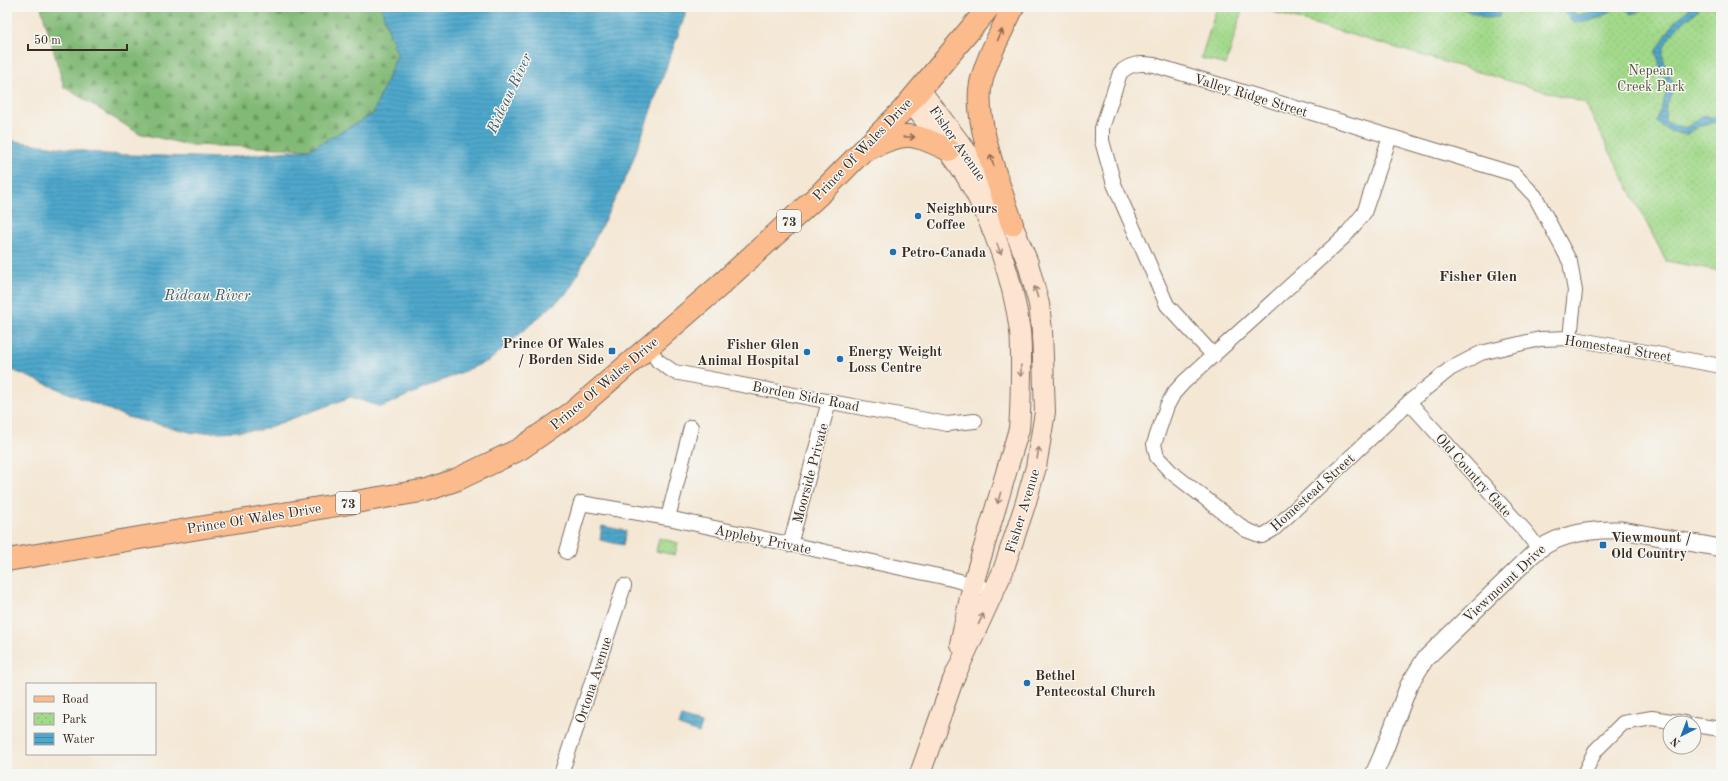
<svg xmlns="http://www.w3.org/2000/svg" width="1728" height="781" font-family="'Old Standard TT',serif">
<style>
.forest{fill:url(#forest-firs);stroke:#5e724a}
.park{fill:url(#park-dots);stroke:#6e8254}
.water{fill:url(#water-rules);stroke:#456975}
.lines{fill:none;stroke-linecap:round;stroke-linejoin:round}
.minor-casing{stroke:#7c6c5e;stroke-width:16}
.tertiary-casing{stroke:#7c6c5e;stroke-width:19}
.secondary-casing{stroke:#7c6c5e;stroke-width:22}
.primary-casing{stroke:#7c6c5e;stroke-width:24}
.minor{stroke:#fff;stroke-width:14}
.tertiary{stroke:#fff;stroke-width:17}
.secondary{stroke:#fde4d1;stroke-width:20}
.primary{stroke:#fbbb8c;stroke-width:22}
.oneway{stroke:#916b50}
.oneway2{stroke:#9c8778}
.poi-dot{fill:#1f6fb2;stroke:#f6f6f2;stroke-width:1.5}
.labels{text-anchor:middle;stroke-width:3;stroke-linejoin:round;paint-order:stroke}
.shield{fill:#f6f6f2;stroke:#73675e;stroke-width:1}
.shield-label{font-size:13px;font-weight:bold;fill:#3b2a1e}
.park-label{font-size:14px;fill:#555639;stroke:#f6f6f2}
.street-label{font-size:14px;fill:#3b2a1e;stroke:#f6f6f2}
.poi-label{font-size:14px;font-weight:bold;fill:#3b2a1e;stroke:#f6f6f2;text-anchor:start}
.water-label{font-size:15px;font-style:italic;fill:#435c64;stroke:#f6f6f2}
.neighbourhood-label{font-size:15px;font-weight:bold;fill:#3b2a1e;stroke:#f6f6f2}
</style>
<defs>
<pattern id="forest-firs" width="22" height="20" patternUnits="userSpaceOnUse"><rect width="22" height="20" fill="#81b976"/><path d="M5 1l3.5 6h-7zM16 11l3.5 6h-7z" fill="#6b9760"/></pattern>
<pattern id="park-dots" width="8" height="8" patternUnits="userSpaceOnUse"><rect width="8" height="8" fill="#a2d98a"/><path d="M2 2h.1M6 6h.1" fill="none" stroke="#8cba77" stroke-width="1.8" stroke-linecap="round"/></pattern>
<pattern id="water-rules" width="6" height="5" patternUnits="userSpaceOnUse"><rect width="6" height="5" fill="#4fa8cc"/><path d="M0 2.5h6" fill="none" stroke="#4389a5"/></pattern>
</defs>
<rect width="100%" height="100%" fill="#f6f6f2"/>
<filter id="ink" filterUnits="userSpaceOnUse"><feTurbulence type="fractalNoise" baseFrequency=".025" numOctaves="2"/><feDisplacementMap in="SourceGraphic" scale="8" xChannelSelector="R" yChannelSelector="G"/><feConvolveMatrix kernelMatrix="1 2 1 2 8 2 1 2 1" color-interpolation-filters="sRGB"/></filter>
<filter id="wash" filterUnits="userSpaceOnUse"><feTurbulence type="fractalNoise" baseFrequency=".012" numOctaves="4" result="noise"/><feDisplacementMap in="SourceGraphic" scale="16" xChannelSelector="R" yChannelSelector="G"/><feGaussianBlur stdDeviation="0.9" result="paint"/><feColorMatrix in="noise" values="0 0 0 0 0 0 0 0 0 0 0 0 0 0 0 0 0 1.4 0 .05"/><feComposite in="paint" operator="in"/></filter>
<g filter="url(#wash)">
<rect width="100%" height="100%" fill="#f4e7d4"/>
<!-- forest -->
<path class="forest" d="M 41,7 L 381,7 L 397,55 L 373,114 L 311,149 L 189,145 L 138,133 L 64,87 Z"/>
<!-- park -->
<path class="park" d="M 1217,7 L 1243,7 L 1226,65 L 1201,58 Z
M 1256,7 L 1721,7 L 1721,271 L 1666,261 L 1585,103 Z
M 659,538 L 678,543 L 675,555 L 656,551 Z"/>
<!-- water -->
<path class="water" d="M 381,7 L 688,7 L 629,171 L 569,291 L 490,360 L 381,407 L 351,397 L 261,430 L 194,433 L 127,417 L 7,368 L 7,140 L 106,154 L 220,158 L 310,149 L 373,114 L 397,55 Z
M 1398,7 L 1433,7 L 1419,11 Z
M 1458,7 L 1501,7 L 1499,17 L 1485,18 Z
M 1559,7 L 1568,7 L 1577,15 C 1591,13 1603,7 1617,7 C 1601,18 1592,23 1573,22 Z
M 1623,7 L 1643,7 L 1641,10 L 1632,14 Z
M 1689,7 L 1697,7 L 1698,11 C 1685,19 1661,40 1663,57 C 1664,66 1671,77 1675,86 L 1666,106 L 1665,122 L 1686,128 L 1703,115 L 1721,120 L 1721,137 L 1717,122 L 1700,125 L 1686,135 L 1670,131 L 1656,122 L 1669,85 L 1661,69 L 1656,52 L 1674,22 L 1688,10 Z
M 602,526 L 626,531 L 623,545 L 600,540 Z
M 682,717 L 702,724 L 699,733 L 679,726 Z"/>
</g>
<g filter="url(#ink)">
<g class="lines">
<!-- minor casing -->
<g class="minor-casing">
<path id="minor" d="M 1390,137 L 1364,213 L 1345,236 L 1184,382 L 1174,393 L 1167,406 L 1154,444 L 1157,457 L 1171,472 L 1246,530 L 1262,536 L 1274,529 L 1409,402 L 1450,369 L 1481,353 L 1540,339 L 1570,338 L 1721,366
M 648,347 L 658,361 L 674,372 L 947,424 L 975,421
M 1214,356 L 1167,305 L 1114,184 L 1102,141 L 1102,128 L 1120,73 C 1130,63 1140,63 1154,65 L 1514,174 L 1535,196 L 1570,262 L 1575,291 L 1570,338
M 1409,402 L 1526,532 L 1539,549
M 668,518 L 691,427
M 790,545 L 829,401
M 567,552 L 581,503 L 668,518 L 948,578 L 982,587
M 1694,725 L 1721,729
M 561,774 L 624,586
M 1584,774 L 1595,751 L 1623,723 L 1652,718 L 1684,723"/>
</g>
<!-- tertiary casing -->
<g class="tertiary-casing">
<path id="tertiary" d="M 1374,774 L 1382,756 L 1409,685 L 1425,659 L 1532,555 C 1556,533 1590,529 1622,530 L 1721,548"/>
</g>
<!-- secondary casing -->
<g class="secondary-casing">
<path id="secondary" d="M 920,90 L 969,155 L 1012,224 L 1028,263 L 1039,304 L 1042,331 L 1045,412 L 1036,467 L 1025,505 L 1003,571 L 953,680 L 920,774
M 910,101 C 930,127 951,151 968,179 C 994,225 1013,279 1020,331 C 1021,340 1021,350 1021,359 C 1021,382 1021,405 1019,429 L 973,584 L 960,644"/>
</g>
<!-- primary casing -->
<g class="primary-casing">
<path id="primary" d="M 868,149 C 906,130 912,133 949,150
M 1012,224 C 1000,186 973,122 981,83 C 987,57 1002,31 1013,7
M 7,560 L 427,490 L 458,479 L 520,449 L 573,412 L 717,288 L 822,192 L 902,111 L 989,7"/>
</g>
<!-- minor -->
<use href="#minor" class="minor"/>
<!-- tertiary -->
<use href="#tertiary" class="tertiary"/>
<!-- secondary -->
<use href="#secondary" class="secondary"/>
<!-- primary -->
<use href="#primary" class="primary"/>
</g>
<!-- one-way arrows -->
<defs><path id="oneway-shaft" d="M-6 0H5M1.5-3L5.5 0L1.5 3" fill="none" stroke-width="1.6" stroke-linecap="round" stroke-linejoin="round"/></defs>
<g class="oneway">
<use href="#oneway-shaft" transform="translate(1000 35) rotate(-66)"/>
<use href="#oneway-shaft" transform="translate(909 137)"/>
<use href="#oneway-shaft" transform="translate(992 160) rotate(-107)"/>
</g>
<g class="oneway2">
<use href="#oneway-shaft" transform="translate(999 249) rotate(69)"/>
<use href="#oneway-shaft" transform="translate(1036 292) rotate(-106)"/>
<use href="#oneway-shaft" transform="translate(1021 371) rotate(89)"/>
<use href="#oneway-shaft" transform="translate(1038 453) rotate(-81)"/>
<use href="#oneway-shaft" transform="translate(999 498) rotate(106)"/>
<use href="#oneway-shaft" transform="translate(981 619) rotate(-65)"/>
</g>
</g>
<!-- markers -->
<g class="poi-dot">
<circle cx="918" cy="216" r="4"/>
<circle cx="893" cy="252" r="4"/>
<rect x="608" y="347" width="8" height="8" rx="2"/>
<circle cx="807" cy="352" r="4"/>
<circle cx="840" cy="359" r="4"/>
<rect x="1599" y="541" width="8" height="8" rx="2"/>
<circle cx="1027" cy="683" r="4"/>
</g>
<g class="labels">
<!-- shield labels -->
<g class="shield">
<rect x="777" y="210" width="24" height="22" rx="3"/>
<rect x="336" y="492" width="24" height="22" rx="3"/>
</g>
<g class="shield-label">
<text x="789" y="226">73</text>
<text x="348" y="508">73</text>
</g>
<!-- park labels -->
<g class="park-label">
<text x="1651" y="75">Nepean<tspan x="1651" dy="16">Creek Park</tspan></text>
</g>
<!-- street labels -->
<g class="street-label">
<text transform="translate(1251 95) rotate(17)" y="5">Valley Ridge Street</text>
<text transform="translate(958 143) rotate(55)" y="5">Fisher Avenue</text>
<text transform="translate(862 149) rotate(-46)" y="5">Prince Of Wales Drive</text>
<text transform="translate(1618 348) rotate(9)" y="5">Homestead Street</text>
<text transform="translate(604 383) rotate(-40)" y="5">Prince Of Wales Drive</text>
<text transform="translate(806 396) rotate(11)" y="5">Borden Side Road</text>
<text transform="translate(810 473) rotate(-75)" y="5">Moorside Private</text>
<text transform="translate(1474 475) rotate(48)" y="5">Old Country Gate</text>
<text transform="translate(1312 492) rotate(-42)" y="5">Homestead Street</text>
<text transform="translate(1022 511) rotate(-73)" y="5">Fisher Avenue</text>
<text transform="translate(254 518) rotate(-9)" y="5">Prince Of Wales Drive</text>
<text transform="translate(763 539) rotate(12)" y="5">Appleby Private</text>
<text transform="translate(1504 583) rotate(-43)" y="5">Viewmount Drive</text>
<text transform="translate(593 680) rotate(-72)" y="5">Ortona Avenue</text>
</g>
<!-- poi labels -->
<g class="poi-label">
<text x="926" y="213">Neighbours<tspan x="926" dy="16">Coffee</tspan></text>
<text x="901" y="257">Petro-Canada</text>
<text x="604" y="348" text-anchor="end">Prince Of Wales<tspan x="604" dy="16">/ Borden Side</tspan></text>
<text x="799" y="349" text-anchor="end">Fisher Glen<tspan x="799" dy="16">Animal Hospital</tspan></text>
<text x="848" y="356">Energy Weight<tspan x="848" dy="16">Loss Centre</tspan></text>
<text x="1611" y="542">Viewmount /<tspan x="1611" dy="16">Old Country</tspan></text>
<text x="1035" y="680">Bethel<tspan x="1035" dy="16">Pentecostal Church</tspan></text>
</g>
<!-- water labels -->
<g class="water-label">
<text transform="translate(509 93) rotate(-65)" y="5">Rideau River</text>
<text x="207" y="300">Rideau River</text>
</g>
<!-- neighbourhood labels -->
<g class="neighbourhood-label">
<text x="1478" y="281">Fisher Glen</text>
</g>
</g>
<!-- margin -->
<rect width="1728" height="781" fill="none" stroke="#f6f6f2" stroke-width="24"/>
<!-- legend -->
<rect x="26" y="683" width="130" height="72" fill="#f6f6f2" stroke="#aba49d"/>
<rect x="34" y="696" width="20" height="6" fill="#fbbb8c" stroke="#aba49d"/>
<text x="62" y="703" font-size="12" fill="#3b2a1e">Road</text>
<rect x="34" y="713" width="20" height="12" fill="url(#park-dots)" stroke="#aba49d"/>
<text x="62" y="723" font-size="12" fill="#3b2a1e">Park</text>
<rect x="34" y="733" width="20" height="12" fill="url(#water-rules)" stroke="#aba49d"/>
<text x="62" y="743" font-size="12" fill="#3b2a1e">Water</text>
<!-- north arrow -->
<g transform="translate(1682 735) rotate(222)"><circle r="19" fill="#f6f6f2" stroke="#aba49d"/>
<path d="M0-3L7 15L0 10L-7 15Z" fill="#1f6fb2"/>
<text y="-6" font-size="11" font-weight="bold" text-anchor="middle" fill="#3b2a1e">N</text>
</g>
<!-- scale -->
<path d="M28 44v6h99v-6" fill="none" stroke="#3b2a1e" stroke-width="2"/>
<text x="34" y="44" font-size="12" fill="#3b2a1e" stroke="#f6f6f2" stroke-width="3" paint-order="stroke">50 m</text>
</svg>
